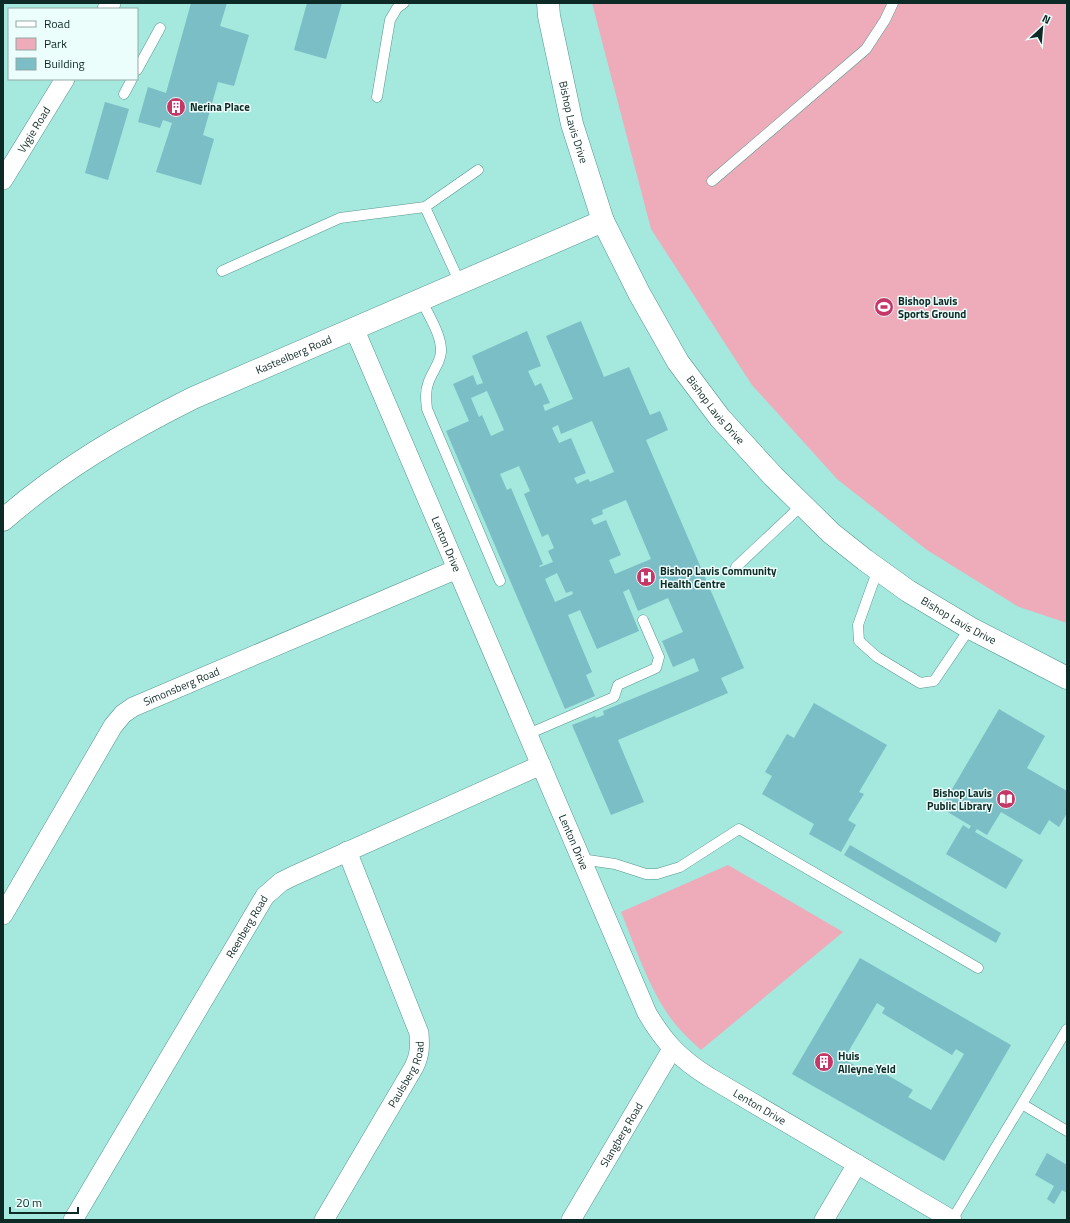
<svg xmlns="http://www.w3.org/2000/svg" width="1070" height="1223" font-family="'Titillium Web',sans-serif">
<style>
.green{fill:#eeabb9}
.building{fill:#7bbec6;fill-rule:evenodd}
.lines{fill:none;stroke-linecap:round;stroke-linejoin:round}
.service-casing{stroke:#55978e;stroke-width:11}
.minor-casing{stroke:#55978e;stroke-width:20}
.tertiary-casing{stroke:#55978e;stroke-width:23}
.service{stroke:#fff;stroke-width:10}
.minor{stroke:#fff;stroke-width:19}
.tertiary{stroke:#fff;stroke-width:22}
.labels{text-anchor:middle;stroke-width:3;stroke-linejoin:round;paint-order:stroke}
.poi-label{font-size:11px;font-weight:bold;fill:#0e2a26;stroke:#ebfefb;text-anchor:start}
.street-label{font-size:11px;fill:#0e2a26;stroke:#ebfefb}
</style>
<rect width="100%" height="100%" fill="#a4e8de"/>
<!-- green -->
<path class="green" d="M 592,3 L 1067,3 L 1067,623 L 1019,607 L 927,550 L 837,479 L 752,385 L 651,229 Z
M 728,865 L 843,932 L 701,1050 C 688,1038 676,1027 667,1013 C 647,983 635,946 621,912 Z"/>
<!-- building -->
<path class="building" d="M 191,3 L 227,3 L 220,26 L 249,35 L 234,86 L 218,82 L 203,135 L 214,139 L 201,185 L 156,172 L 172,123 L 163,120 L 160,128 L 138,122 L 148,87 L 166,93 Z
M 307,3 L 342,3 L 326,59 L 294,50 Z
M 105,102 L 129,109 L 108,180 L 85,173 Z
M 581,321 L 604,377 L 629,367 L 650,415 L 660,411 L 668,430 L 646,440 L 744,668 L 721,678 L 728,693 L 618,740 L 644,802 L 611,815 L 572,725 L 595,716 L 596,718 L 604,715 L 603,711 L 699,671 L 694,658 L 673,667 L 662,641 L 683,632 L 668,598 L 638,611 L 629,589 L 623,592 L 639,631 L 597,649 L 580,610 L 568,615 L 592,672 L 586,675 L 595,696 L 565,709 L 446,431 L 469,421 L 453,384 L 473,375 L 477,385 L 483,383 L 472,356 L 527,331 L 541,366 L 528,371 L 535,386 L 541,383 L 550,403 L 543,405 L 545,411 L 573,399 L 546,336 ZM 487,391 L 504,430 L 491,436 L 482,415 L 479,417 L 471,398 ZM 592,421 L 614,472 L 590,482 L 588,479 L 577,484 L 574,478 L 586,473 L 571,438 L 559,443 L 552,428 L 558,425 L 561,434 ZM 519,466 L 530,491 L 524,494 L 542,537 L 548,534 L 554,548 L 548,551 L 553,562 L 540,567 L 539,566 L 543,564 L 511,488 L 507,490 L 500,474 ZM 626,500 L 651,559 L 615,574 L 609,560 L 621,555 L 606,520 L 594,525 L 591,519 L 603,514 L 602,510 ZM 557,573 L 566,593 L 572,591 L 573,594 L 555,602 L 545,579 Z
M 814,703 L 887,745 L 859,792 L 864,794 L 848,820 L 856,825 L 841,852 L 809,834 L 814,824 L 762,794 L 772,776 L 765,772 L 787,734 L 794,738 Z
M 999,709 L 1045,736 L 1027,768 L 1067,791 L 1067,813 L 1059,827 L 1049,820 L 1040,835 L 1001,812 L 987,835 L 977,829 L 975,832 L 1023,860 L 1006,889 L 946,854 L 963,825 L 969,829 L 971,826 L 941,808 Z
M 850,845 L 1001,933 L 996,943 L 844,855 Z
M 860,958 L 1011,1045 L 944,1161 L 792,1074 ZM 877,1003 L 885,1008 L 882,1013 L 952,1055 L 956,1049 L 964,1054 L 931,1110 L 908,1097 L 913,1090 L 870,1065 L 866,1072 L 844,1059 Z
M 1047,1153 L 1067,1165 L 1067,1193 L 1062,1190 L 1054,1204 L 1047,1199 L 1054,1186 L 1035,1175 Z"/>
<g class="lines">
<!-- service casing -->
<g class="service-casing">
<path id="service" d="M 137,70 L 160,28
M 124,94 L 132,79
M 377,97 L 390,20 L 397,8 L 404,3
M 712,181 L 866,49 L 885,20 L 893,3
M 425,207 L 460,283
M 222,271 L 340,218 L 425,207 L 478,170
M 421,299 C 428,315 442,335 441,352 C 440,364 431,373 428,384 C 425,392 426,400 427,409 L 500,581
M 736,567 L 802,505
M 878,569 L 858,625 L 859,641 L 877,657 L 920,683 L 934,681 L 970,628
M 528,734 L 614,697 L 618,685 L 656,668 L 659,657 L 643,620
M 581,859 L 615,864 L 646,874 L 657,874 L 680,867 L 739,829 L 978,968
M 1022,1104 L 1067,1131
M 952,1220 L 1067,1029"/>
</g>
<!-- minor casing -->
<g class="minor-casing">
<g id="minor">
<path d="M 107,9 L 111,3"/>
<path id="s1" d="M 3,180 L 65,79"/>
<path id="s2" d="M 354,328 L 647,1013 C 664,1042 680,1059 709,1077 L 952,1220"/>
<path id="s3" d="M 3,915 L 113,726 L 123,714 L 133,707 L 457,569"/>
<path id="s4" d="M 73,1220 L 265,896 L 281,882 L 293,876 L 541,765"/>
<path id="s5" d="M 324,1220 L 414,1067 C 420,1055 420,1046 419,1033 L 347,851"/>
<path id="s6" d="M 571,1220 L 672,1049"/>
<path d="M 824,1220 L 857,1164"/>
</g>
</g>
<!-- tertiary casing -->
<g class="tertiary-casing">
<g id="tertiary">
<path id="s7" d="M 548,3 L 549,16 L 572,124 L 603,221 L 639,293 L 678,362 L 720,418 L 773,476 L 831,533 L 865,560 L 908,591 L 970,628 L 1067,678"/>
<path id="s8" d="M 3,520 C 60,470 125,432 193,398 L 603,221"/>
</g>
</g>
<!-- service -->
<use href="#service" class="service"/>
<!-- minor -->
<use href="#minor" class="minor"/>
<!-- tertiary -->
<use href="#tertiary" class="tertiary"/>
</g>
<!-- icons -->
<defs>
<g id="building-disc" transform="scale(1)"><circle r="9.5" fill="#c53767" stroke="#ebfefb"/><path d="M-4-6H4V6H1V3H-1V6H-4ZM-2.5-4.3h1.7v1.8h-1.7ZM.8-4.3h1.7v1.8H.8ZM-2.5-1h1.7V.8h-1.7ZM.8-1h1.7V.8H.8Z" fill="#fff"/></g>
<g id="stadium-disc" transform="scale(1)"><circle r="9.5" fill="#c53767" stroke="#ebfefb"/><path d="M0-5a6.5 5 0 1 0 0 10a6.5 5 0 1 0 0-10ZM-3.5-1.8h7v3.6h-7Z" fill="#fff"/></g>
<g id="hospital-disc" transform="scale(1)"><circle r="9.5" fill="#c53767" stroke="#ebfefb"/><path d="M-5-5h3v3.5h4V-5h3V5h-3V1.5h-4V5h-3Z" fill="#fff"/></g>
<g id="library-disc" transform="scale(1)"><circle r="9.5" fill="#c53767" stroke="#ebfefb"/><path d="M-6-4Q-3-5.5-.7-3.5V5Q-3 3-6 4ZM6-4Q3-5.5 .7-3.5V5Q3 3 6 4Z" fill="#fff"/></g>
</defs>
<g fill-rule="evenodd">
<use href="#building-disc" x="176" y="107"/>
<use href="#stadium-disc" x="884" y="307"/>
<use href="#hospital-disc" x="646" y="577"/>
<use href="#library-disc" x="1006" y="799"/>
<use href="#building-disc" x="824" y="1062"/>
</g>
<g class="labels">
<!-- poi labels -->
<g class="poi-label">
<text x="190" y="111">Nerina Place</text>
<text x="898" y="305">Bishop Lavis<tspan x="898" dy="13">Sports Ground</tspan></text>
<text x="660" y="575">Bishop Lavis Community<tspan x="660" dy="13">Health Centre</tspan></text>
<text x="992" y="797" text-anchor="end">Bishop Lavis<tspan x="992" dy="13">Public Library</tspan></text>
<text x="838" y="1060">Huis<tspan x="838" dy="13">Alleyne Yeld</tspan></text>
</g>
<!-- street labels -->
<g class="street-label">
<text dy="4" stroke="none"><textPath href="#s7" startOffset="122">Bishop Lavis Drive</textPath></text>
<text dy="4" stroke="none"><textPath href="#s1" startOffset="59">Vygie Road</textPath></text>
<text dy="4" stroke="none"><textPath href="#s8" startOffset="336">Kasteelberg Road</textPath></text>
<text dy="4" stroke="none"><textPath href="#s7" startOffset="446">Bishop Lavis Drive</textPath></text>
<text dy="4" stroke="none"><textPath href="#s2" startOffset="235">Lenton Drive</textPath></text>
<text dy="4" stroke="none"><textPath href="#s7" startOffset="770">Bishop Lavis Drive</textPath></text>
<text dy="4" stroke="none"><textPath href="#s3" startOffset="299">Simonsberg Road</textPath></text>
<text dy="4" stroke="none"><textPath href="#s2" startOffset="559">Lenton Drive</textPath></text>
<text dy="4" stroke="none"><textPath href="#s4" startOffset="341">Reenberg Road</textPath></text>
<text dy="4" stroke="none"><textPath href="#s5" startOffset="168">Paulsberg Road</textPath></text>
<text dy="4" stroke="none"><textPath href="#s2" startOffset="894">Lenton Drive</textPath></text>
<text dy="4" stroke="none"><textPath href="#s6" startOffset="99">Slangberg Road</textPath></text>
</g>
</g>
<!-- border -->
<rect width="1070" height="1223" fill="none" stroke="#0e2a26" stroke-width="8"/>
<!-- legend -->
<rect x="8" y="8" width="130" height="72" fill="#ebfefb" stroke="#93a9a6"/>
<rect x="16" y="21" width="20" height="6" fill="#ffffff" stroke="#93a9a6"/>
<text x="44" y="28" font-size="12" fill="#0e2a26">Road</text>
<rect x="16" y="38" width="20" height="12" fill="#eeabb9" stroke="#93a9a6"/>
<text x="44" y="48" font-size="12" fill="#0e2a26">Park</text>
<rect x="16" y="58" width="20" height="12" fill="#7bbec6" stroke="#93a9a6"/>
<text x="44" y="68" font-size="12" fill="#0e2a26">Building</text>
<!-- north arrow -->
<g transform="translate(1042 28) rotate(26)" stroke="#ebfefb" stroke-width="3" paint-order="stroke">
<path d="M0-3L7 15L0 10L-7 15Z" fill="#0e2a26"/>
<text y="-6" font-size="11" font-weight="bold" text-anchor="middle" fill="#0e2a26">N</text>
</g>
<!-- scale -->
<path d="M10 1207v6h68v-6" fill="none" stroke="#0e2a26" stroke-width="2"/>
<text x="16" y="1207" font-size="12" fill="#0e2a26" stroke="#ebfefb" stroke-width="3" paint-order="stroke">20 m</text>
</svg>
